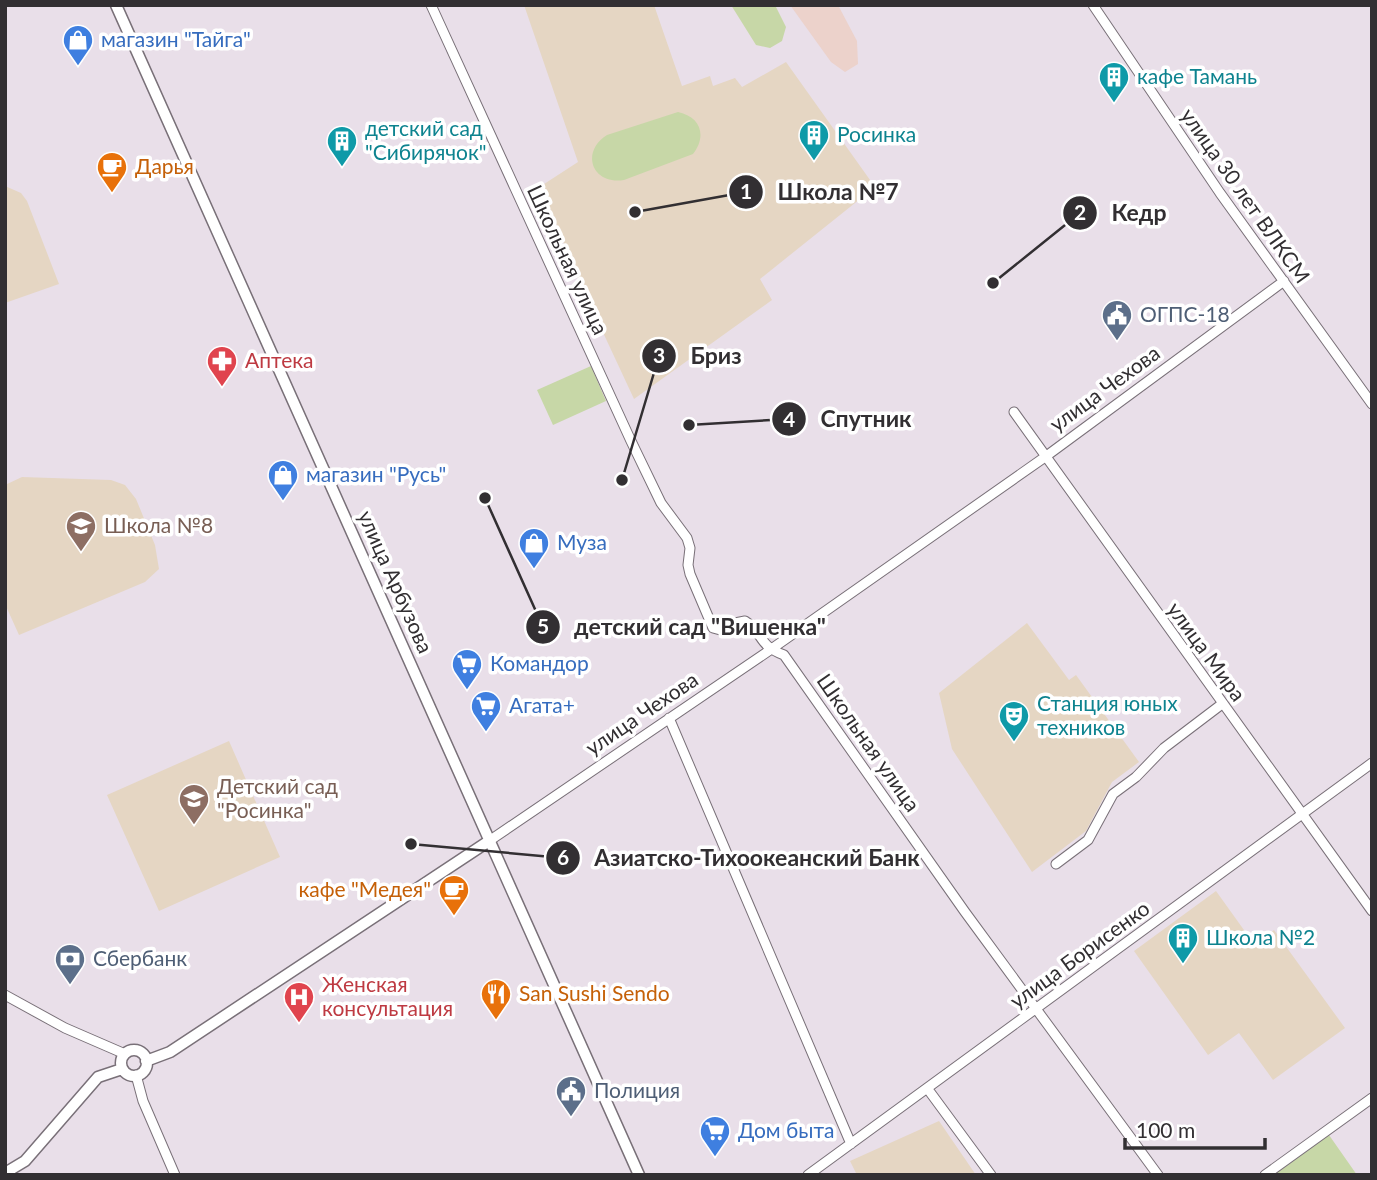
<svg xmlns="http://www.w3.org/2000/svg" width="1377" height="1180" font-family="Lato,sans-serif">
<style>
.industrial{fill:#ecd2cb}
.education{fill:#e5d6c3}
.green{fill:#c7d7a7}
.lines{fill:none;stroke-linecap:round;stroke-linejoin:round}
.minor-casing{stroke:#797078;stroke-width:11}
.tertiary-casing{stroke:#797078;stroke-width:13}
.minor{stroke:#fff;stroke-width:9}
.tertiary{stroke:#fff;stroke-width:10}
.labels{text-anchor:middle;stroke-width:7;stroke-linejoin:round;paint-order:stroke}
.shop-label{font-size:21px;fill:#366cbe;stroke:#fff;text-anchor:start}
.culture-label{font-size:21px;fill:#0d838f;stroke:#fff;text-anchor:start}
.food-label{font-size:21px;fill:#c56008;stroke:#fff;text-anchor:start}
.street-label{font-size:21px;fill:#322f32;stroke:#fff}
.service-label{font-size:21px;fill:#4e5e75;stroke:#fff;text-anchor:start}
.health-label{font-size:21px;fill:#be3a42;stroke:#fff;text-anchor:start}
.education-label{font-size:21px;fill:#785e54;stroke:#fff;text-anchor:start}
.leader{fill:none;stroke:#322f32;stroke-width:2.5}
.callout-dot{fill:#322f32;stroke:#fff;stroke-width:2.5}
.mark-label{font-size:21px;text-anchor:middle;font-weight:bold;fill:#fff}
.callout-label{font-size:23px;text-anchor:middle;font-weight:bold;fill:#322f32;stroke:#fff;stroke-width:7;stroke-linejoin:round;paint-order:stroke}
</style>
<rect width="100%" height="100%" fill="#e9dfe9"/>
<!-- industrial -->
<path class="industrial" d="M 790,5 L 838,5 L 857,41 L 858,64 L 845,72 L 831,62 Z"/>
<!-- education -->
<path class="education" d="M 524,5 L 654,5 L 682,86 L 710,76 L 713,86 L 735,78 L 742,87 L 786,62 L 875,187 L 760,279 L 772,300 L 634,399 L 579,281 L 541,186 L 578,162 Z
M 5,186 L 21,193 L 27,201 L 59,284 L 5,303 Z
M 22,477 L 111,480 L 125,485 L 136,499 L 155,545 L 159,569 L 145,582 L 19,635 L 5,604 L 5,485 Z
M 1027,623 L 1069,680 L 1076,675 L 1139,762 L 1112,782 L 1086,831 L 1032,872 L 952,749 L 939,693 Z
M 229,741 L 280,857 L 159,911 L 107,795 Z
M 1216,891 L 1254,944 L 1274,930 L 1345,1028 L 1273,1080 L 1239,1033 L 1208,1055 L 1134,951 Z
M 939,1121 L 976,1175 L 857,1175 L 850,1161 Z"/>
<!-- green -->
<path class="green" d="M 731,5 L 775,5 L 786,27 L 782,41 L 770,48 L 756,45 Z
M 678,112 C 701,117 707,136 693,154 L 624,180 C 592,185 580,152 607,135 Z
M 591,366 L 606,401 L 553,425 L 537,390 Z
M 1329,1135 L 1357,1175 L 1274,1175 Z"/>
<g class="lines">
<!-- minor casing -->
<g class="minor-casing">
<path id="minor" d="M 431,5 L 631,441 L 661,503 L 687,538 L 690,548 L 688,565 L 690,574 L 713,628 L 724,631 L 735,623 L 745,621 C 764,633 757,645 784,655 L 965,912 L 1158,1175
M 1093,5 L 1220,193 L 1372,404
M 1014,412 L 1372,911
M 669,718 L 851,1144
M 489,841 L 770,650 L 1045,457 L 1284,281
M 1056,864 L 1088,840 L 1113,794 L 1136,777 L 1164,748 L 1222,704
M 5,995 L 65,1028 L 125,1054
M 136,1075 L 143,1101 L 175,1175
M 927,1088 L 991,1175
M 808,1175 L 1372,763
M 1265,1175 L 1372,1098"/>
</g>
<!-- tertiary casing -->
<g class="tertiary-casing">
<path id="tertiary" d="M 116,5 L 639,1175
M121 1063a13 13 0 1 1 26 0a13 13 0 1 1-26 0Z
M 146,1061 L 170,1052 L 489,841
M 5,1173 L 25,1161 L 98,1077 L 122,1069"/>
</g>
<!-- minor -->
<use href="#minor" class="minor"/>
<!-- tertiary -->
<use href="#tertiary" class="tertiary"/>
</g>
<!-- icons -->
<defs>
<g id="shop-pin" transform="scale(1.575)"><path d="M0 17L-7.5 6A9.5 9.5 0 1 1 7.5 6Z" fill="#3f7fe0" stroke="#fff"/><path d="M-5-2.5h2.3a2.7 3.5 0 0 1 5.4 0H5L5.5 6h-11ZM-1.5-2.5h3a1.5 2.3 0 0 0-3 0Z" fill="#fff"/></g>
<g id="building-pin" transform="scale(1.575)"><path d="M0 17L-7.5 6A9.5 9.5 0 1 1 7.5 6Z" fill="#0f9aa8" stroke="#fff"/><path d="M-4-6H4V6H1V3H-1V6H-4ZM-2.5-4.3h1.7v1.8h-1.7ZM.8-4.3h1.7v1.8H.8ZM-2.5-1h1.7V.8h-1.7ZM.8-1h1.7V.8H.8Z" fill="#fff"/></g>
<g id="cafe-pin" transform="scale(1.575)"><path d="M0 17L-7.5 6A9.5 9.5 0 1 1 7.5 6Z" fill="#e8710a" stroke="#fff"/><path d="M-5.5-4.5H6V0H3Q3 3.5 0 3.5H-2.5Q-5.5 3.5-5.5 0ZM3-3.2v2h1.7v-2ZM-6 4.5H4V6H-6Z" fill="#fff"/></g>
<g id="civic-pin" transform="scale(1.575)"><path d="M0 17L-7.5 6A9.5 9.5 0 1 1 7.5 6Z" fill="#5c6f8a" stroke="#fff"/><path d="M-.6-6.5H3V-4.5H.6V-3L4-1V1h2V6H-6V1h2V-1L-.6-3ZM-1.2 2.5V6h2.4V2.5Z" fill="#fff"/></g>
<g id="pharmacy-pin" transform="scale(1.575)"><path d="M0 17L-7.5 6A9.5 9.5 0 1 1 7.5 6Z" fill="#e0444e" stroke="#fff"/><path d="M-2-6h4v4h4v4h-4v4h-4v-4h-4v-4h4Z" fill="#fff"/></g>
<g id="school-pin" transform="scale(1.575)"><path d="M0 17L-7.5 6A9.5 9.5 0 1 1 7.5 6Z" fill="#8d6e63" stroke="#fff"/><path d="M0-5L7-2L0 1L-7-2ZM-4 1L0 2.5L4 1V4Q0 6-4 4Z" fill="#fff"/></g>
<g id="supermarket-pin" transform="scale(1.575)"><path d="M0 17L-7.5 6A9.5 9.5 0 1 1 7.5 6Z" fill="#3f7fe0" stroke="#fff"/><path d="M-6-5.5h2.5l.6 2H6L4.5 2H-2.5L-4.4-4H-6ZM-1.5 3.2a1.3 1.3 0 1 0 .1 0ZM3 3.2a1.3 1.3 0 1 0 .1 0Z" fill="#fff"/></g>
<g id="theatre-pin" transform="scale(1.575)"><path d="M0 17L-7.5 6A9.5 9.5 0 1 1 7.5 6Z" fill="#0f9aa8" stroke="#fff"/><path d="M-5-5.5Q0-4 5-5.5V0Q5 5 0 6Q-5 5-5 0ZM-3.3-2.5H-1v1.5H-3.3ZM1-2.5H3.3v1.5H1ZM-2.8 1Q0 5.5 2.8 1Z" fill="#fff"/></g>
<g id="bank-pin" transform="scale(1.575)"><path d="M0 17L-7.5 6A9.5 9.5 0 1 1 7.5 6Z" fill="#5c6f8a" stroke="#fff"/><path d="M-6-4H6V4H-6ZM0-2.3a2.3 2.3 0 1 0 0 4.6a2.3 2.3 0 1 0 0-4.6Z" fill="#fff"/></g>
<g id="restaurant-pin" transform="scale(1.575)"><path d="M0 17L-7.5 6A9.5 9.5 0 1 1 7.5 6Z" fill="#e8710a" stroke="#fff"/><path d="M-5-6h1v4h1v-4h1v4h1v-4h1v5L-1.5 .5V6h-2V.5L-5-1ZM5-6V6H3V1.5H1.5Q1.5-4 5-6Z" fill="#fff"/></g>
<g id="hospital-pin" transform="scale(1.575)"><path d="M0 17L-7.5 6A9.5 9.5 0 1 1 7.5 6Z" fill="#e0444e" stroke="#fff"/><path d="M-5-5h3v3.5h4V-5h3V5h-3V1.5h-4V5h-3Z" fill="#fff"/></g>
</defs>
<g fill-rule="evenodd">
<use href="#shop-pin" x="78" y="40"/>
<use href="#building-pin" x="1114" y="77"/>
<use href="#building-pin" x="814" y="135"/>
<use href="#building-pin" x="342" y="141"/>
<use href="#cafe-pin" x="112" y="167"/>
<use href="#civic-pin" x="1117" y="315"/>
<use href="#pharmacy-pin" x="222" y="361"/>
<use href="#shop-pin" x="283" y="475"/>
<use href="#school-pin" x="81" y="526"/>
<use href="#shop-pin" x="534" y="543"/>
<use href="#supermarket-pin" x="467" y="664"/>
<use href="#supermarket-pin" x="486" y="706"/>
<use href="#theatre-pin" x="1014" y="716"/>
<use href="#school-pin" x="194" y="799"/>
<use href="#cafe-pin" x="454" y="890"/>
<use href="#building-pin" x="1183" y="938"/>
<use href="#bank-pin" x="70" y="959"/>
<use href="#restaurant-pin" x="496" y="994"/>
<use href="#hospital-pin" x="299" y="997"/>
<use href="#civic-pin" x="571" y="1091"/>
<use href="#supermarket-pin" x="715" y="1131"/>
</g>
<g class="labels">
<!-- shop labels -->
<g class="shop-label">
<text x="101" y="47">магазин "Тайга"</text>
<text x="306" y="482">магазин "Русь"</text>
<text x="557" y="550">Муза</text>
<text x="490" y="671">Командор</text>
<text x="509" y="713">Агата+</text>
<text x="738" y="1138">Дом быта</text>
</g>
<!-- culture labels -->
<g class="culture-label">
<text x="1137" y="84">кафе Тамань</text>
<text x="365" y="136">детский сад<tspan x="365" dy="24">"Сибирячок"</tspan></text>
<text x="837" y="142">Росинка</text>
<text x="1037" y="711">Станция юных<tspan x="1037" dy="24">техников</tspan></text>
<text x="1206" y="945">Школа №2</text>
</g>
<!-- food labels -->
<g class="food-label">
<text x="135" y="174">Дарья</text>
<text x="431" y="897" text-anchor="end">кафе "Медея"</text>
<text x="519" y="1001">San Sushi Sendo</text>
</g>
<!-- street labels -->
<g class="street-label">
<text transform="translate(1245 196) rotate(55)" y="7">улица 30 лет ВЛКСМ</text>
<text transform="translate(567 260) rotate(65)" y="7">Школьная улица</text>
<text transform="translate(1105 389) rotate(-36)" y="7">улица Чехова</text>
<text transform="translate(395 582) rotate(66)" y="7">улица Арбузова</text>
<text transform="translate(1206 652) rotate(54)" y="7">улица Мира</text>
<text transform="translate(642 714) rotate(-34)" y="7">улица Чехова</text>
<text transform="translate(868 743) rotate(55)" y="7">Школьная улица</text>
<text transform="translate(1080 955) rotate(-36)" y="7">улица Борисенко</text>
</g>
<!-- service labels -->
<g class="service-label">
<text x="1140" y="322">ОГПС-18</text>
<text x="93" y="966">Сбербанк</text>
<text x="594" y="1098">Полиция</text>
</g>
<!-- health labels -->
<g class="health-label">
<text x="245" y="368">Аптека</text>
<text x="322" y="992">Женская<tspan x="322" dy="24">консультация</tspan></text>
</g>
<!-- education labels -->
<g class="education-label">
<text x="104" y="533">Школа №8</text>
<text x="217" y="794">Детский сад<tspan x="217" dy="24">"Росинка"</tspan></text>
</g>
</g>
<!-- callouts -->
<path class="leader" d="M635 212L746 192M993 283L1080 213M622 480L659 356M689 425L789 419M485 498L543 627M411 844L563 858"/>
<g class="callout-dot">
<circle cx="635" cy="212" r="7"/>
<circle cx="993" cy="283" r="7"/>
<circle cx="622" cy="480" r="7"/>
<circle cx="689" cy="425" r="7"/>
<circle cx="485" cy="498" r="7"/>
<circle cx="411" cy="844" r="7"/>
<circle cx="746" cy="192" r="18"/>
<circle cx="1080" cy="213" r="18"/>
<circle cx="659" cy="356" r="18"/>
<circle cx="789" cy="419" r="18"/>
<circle cx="543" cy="627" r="18"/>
<circle cx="563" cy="858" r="18"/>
</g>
<g class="mark-label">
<text x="746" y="199">1</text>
<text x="1080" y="220">2</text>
<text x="659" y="363">3</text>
<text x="789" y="427">4</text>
<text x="543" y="634">5</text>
<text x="563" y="865">6</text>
</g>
<g class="callout-label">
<text x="838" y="200">Школа №7</text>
<text x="1139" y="221">Кедр</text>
<text x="716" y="364">Бриз</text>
<text x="866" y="427">Спутник</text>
<text x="700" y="635">детский сад "Вишенка"</text>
<text x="757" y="866">Азиатско-Тихоокеанский Банк</text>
</g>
<!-- border -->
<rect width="1377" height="1180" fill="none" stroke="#322f32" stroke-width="14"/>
<!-- scale -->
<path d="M1125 1138v10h140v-10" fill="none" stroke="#322f32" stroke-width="3.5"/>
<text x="1136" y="1138" font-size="21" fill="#322f32" stroke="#ffffff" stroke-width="5" paint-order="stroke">100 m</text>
</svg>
